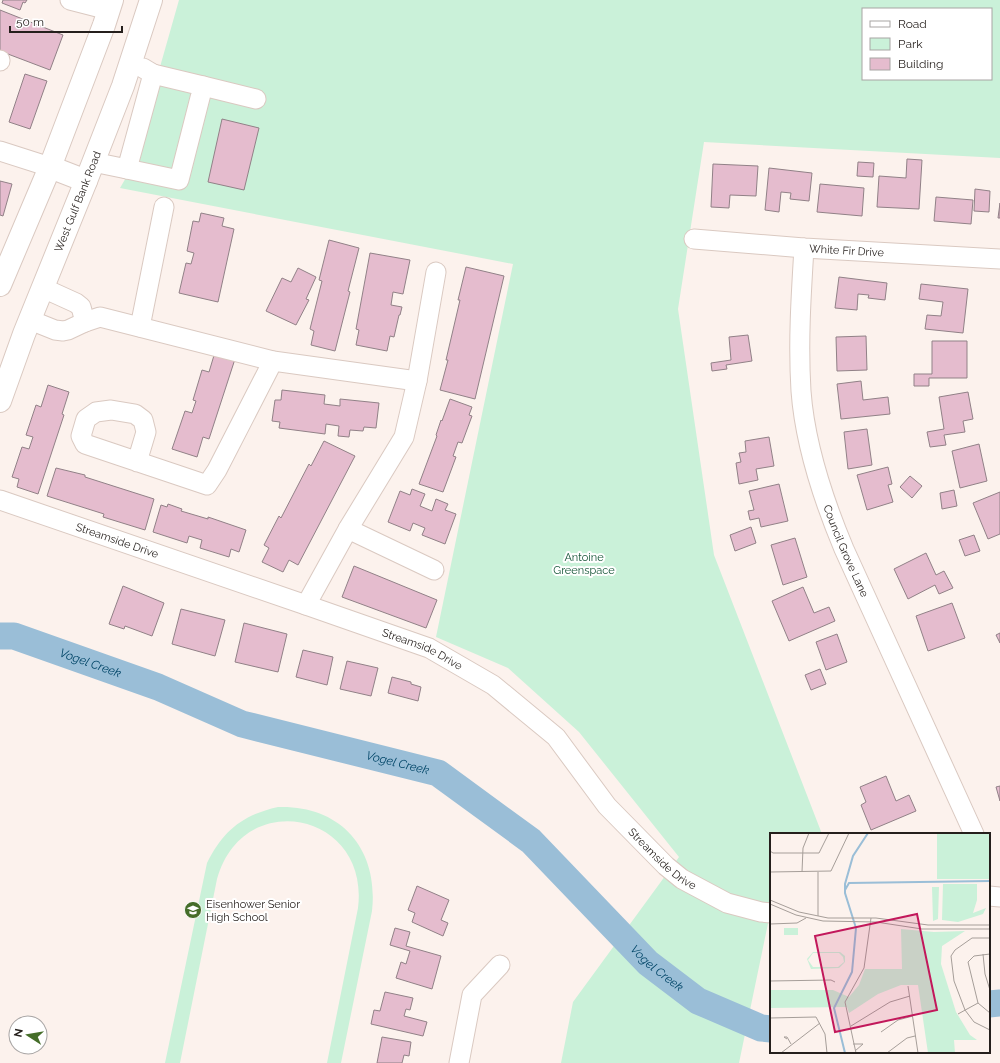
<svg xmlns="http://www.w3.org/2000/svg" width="1000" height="1063" font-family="Raleway,sans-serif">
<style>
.green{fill:#caf1d9;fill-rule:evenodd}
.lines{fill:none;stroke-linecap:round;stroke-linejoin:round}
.river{stroke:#9abed7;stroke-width:27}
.building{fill:#e5bcce;stroke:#918187}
.minor-casing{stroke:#dac9c1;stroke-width:21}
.major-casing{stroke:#dac9c1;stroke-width:24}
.minor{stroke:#fff;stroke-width:19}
.major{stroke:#fff;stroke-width:22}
.labels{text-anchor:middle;stroke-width:4;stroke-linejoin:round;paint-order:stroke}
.street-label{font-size:11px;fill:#251f1c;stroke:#fff}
.park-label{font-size:11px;fill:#145436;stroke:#fff}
.poi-label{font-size:11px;fill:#251f1c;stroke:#fff;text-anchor:start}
.water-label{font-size:12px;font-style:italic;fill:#014567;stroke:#fff}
.inset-river{fill:none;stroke:#9abed7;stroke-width:2}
.inset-road{fill:none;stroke:#a69e99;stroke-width:1}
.view{fill:#c2185b;fill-opacity:0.15;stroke:#c2185b;stroke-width:2}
.inset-edge{fill:none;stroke:#251f1c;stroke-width:2}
</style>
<rect width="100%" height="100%" fill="#fcf2ed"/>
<!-- green -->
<path class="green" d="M 179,0 L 1000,0 L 1000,158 L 704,142 L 678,309 L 714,555 L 822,834 L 771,834 L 771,909 L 739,1063 L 561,1063 L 573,1002 L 679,857 L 579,732 L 508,668 L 436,637 L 513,264 L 120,188 L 131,169 ZM 863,9 L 991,9 L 991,79 L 863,79 Z
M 278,807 C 341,805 379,849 372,911 L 341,1063 L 327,1063 L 358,908 C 370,812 243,786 217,879 L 180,1063 L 165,1063 L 207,863 C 223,831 242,815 278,807 Z"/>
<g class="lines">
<!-- river -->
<g class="river">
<path id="s1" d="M 0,636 L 14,636 L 158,687 L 242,724 L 438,773 L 531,841 L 648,963 L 698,1001 L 761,1028 L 771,1029"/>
<path d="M 989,1004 L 1000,1003"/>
</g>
</g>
<!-- building -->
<path class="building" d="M 3,0 L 27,0 L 25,3 L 23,2 L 20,10 L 2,3 Z
M 0,10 L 63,35 L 50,70 L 0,51 Z
M 25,74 L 47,81 L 30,129 L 9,122 Z
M 222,119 L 259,128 L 244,190 L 208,182 Z
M 907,159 L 922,160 L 919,209 L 877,207 L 879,176 L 906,178 Z
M 858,162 L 874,163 L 873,177 L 857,176 Z
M 713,164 L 758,166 L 756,196 L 730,195 L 729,208 L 711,207 Z
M 769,168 L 812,173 L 809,201 L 790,199 L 791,193 L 781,192 L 779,212 L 765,210 Z
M 0,181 L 12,184 L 3,216 L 0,215 Z
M 820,184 L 864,188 L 862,216 L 817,212 Z
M 975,189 L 990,191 L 989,212 L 974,211 Z
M 936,197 L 973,200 L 971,224 L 934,221 Z
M 1000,203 L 1000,218 L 998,218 Z
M 201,213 L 224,218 L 222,226 L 234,229 L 218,302 L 179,293 L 186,263 L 191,264 L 194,253 L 187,251 L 193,221 L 199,222 Z
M 329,240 L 359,248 L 348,291 L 350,292 L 335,351 L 311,345 L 314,331 L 310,329 L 322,281 L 319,280 Z
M 370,253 L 410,260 L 403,294 L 393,292 L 391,305 L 402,307 L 400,315 L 399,315 L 394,337 L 390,336 L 387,351 L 356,345 L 359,330 L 356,329 Z
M 466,267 L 504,276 L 475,399 L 440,390 L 448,360 L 446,360 L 460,300 L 458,300 Z
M 298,268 L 316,277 L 306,299 L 309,300 L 296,325 L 266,311 L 282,278 L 291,282 Z
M 839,277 L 887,283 L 885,300 L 868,298 L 869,295 L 858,294 L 857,310 L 835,308 Z
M 921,284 L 968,289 L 963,333 L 925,329 L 927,315 L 941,316 L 943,302 L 919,299 Z
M 748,335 L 752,361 L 726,365 L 727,369 L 712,371 L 711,363 L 731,360 L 729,337 Z
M 866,336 L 867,370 L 837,371 L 836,337 Z
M 932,341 L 967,341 L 967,378 L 929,378 L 929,386 L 914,386 L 914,374 L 932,374 Z
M 215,352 L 235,359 L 209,439 L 203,437 L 197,457 L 172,449 L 185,411 L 192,413 L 196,401 L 193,400 L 202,370 L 209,372 Z
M 861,381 L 863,400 L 888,397 L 890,414 L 841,419 L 837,384 Z
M 48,385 L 69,392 L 62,414 L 64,415 L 38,494 L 17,487 L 19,479 L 12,477 L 22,447 L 29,449 L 33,437 L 26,435 L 36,405 L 41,407 Z
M 282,390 L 325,395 L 324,404 L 340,406 L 340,399 L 379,403 L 376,428 L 364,427 L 363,431 L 350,430 L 349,437 L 338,436 L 339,426 L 326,424 L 325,434 L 279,428 L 280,422 L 272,421 L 275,400 L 281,400 Z
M 968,392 L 973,419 L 963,421 L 965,432 L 944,435 L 946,445 L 930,447 L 927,432 L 944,429 L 939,397 Z
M 450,399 L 472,407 L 469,415 L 472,416 L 462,443 L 458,442 L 453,456 L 456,457 L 443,492 L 419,484 L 437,436 L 436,435 L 441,420 L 442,421 Z
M 867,429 L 872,465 L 848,469 L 844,432 Z
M 769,437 L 774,466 L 756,469 L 758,480 L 739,484 L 736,463 L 741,462 L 739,453 L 746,452 L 745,441 Z
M 324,441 L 355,456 L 298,565 L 289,560 L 283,572 L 262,562 L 269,548 L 264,545 L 279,516 L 281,518 L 309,464 L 311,466 Z
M 979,444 L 987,481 L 960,488 L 952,451 Z
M 888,467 L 892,484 L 888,485 L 893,502 L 867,510 L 857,475 Z
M 56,468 L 85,475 L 85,477 L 154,499 L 145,530 L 103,517 L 104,514 L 47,496 Z
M 910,476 L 922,486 L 912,498 L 900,487 Z
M 779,484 L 788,521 L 761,527 L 759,518 L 750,520 L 748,511 L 754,510 L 749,491 Z
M 412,489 L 425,494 L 420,506 L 432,511 L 436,499 L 448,504 L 445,510 L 456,514 L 445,544 L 422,535 L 425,528 L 413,523 L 410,531 L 388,522 L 400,491 L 410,495 Z
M 954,490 L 957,506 L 942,509 L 940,493 Z
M 1000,492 L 1000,534 L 988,539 L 973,503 Z
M 168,504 L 182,509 L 181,511 L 208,519 L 208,517 L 246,530 L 239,552 L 231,549 L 229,557 L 200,548 L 202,540 L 189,536 L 187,543 L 153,532 L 161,505 L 167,507 Z
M 751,527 L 756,543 L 735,551 L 730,535 Z
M 974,535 L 980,551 L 965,556 L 959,540 Z
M 795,538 L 807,577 L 783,585 L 771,545 Z
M 926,553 L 936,575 L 944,571 L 953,588 L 939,594 L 935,585 L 908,599 L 894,569 Z
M 354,566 L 437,600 L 426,628 L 342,597 Z
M 123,586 L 164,603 L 152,636 L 125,626 L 124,629 L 109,624 Z
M 803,587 L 814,613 L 829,607 L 835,621 L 789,641 L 772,601 Z
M 952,603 L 965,638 L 928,651 L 916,616 Z
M 181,609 L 225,620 L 215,656 L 172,644 Z
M 244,623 L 287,634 L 278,672 L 235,662 Z
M 1000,633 L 1000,643 L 996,635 Z
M 837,634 L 847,662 L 826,670 L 816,642 Z
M 303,650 L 333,657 L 327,685 L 296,677 Z
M 347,661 L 378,668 L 371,696 L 340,689 Z
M 820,669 L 826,684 L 811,690 L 805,675 Z
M 392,677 L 411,682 L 411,684 L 421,687 L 418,701 L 388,693 Z
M 886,776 L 896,801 L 909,795 L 916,811 L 871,830 L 861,805 L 866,802 L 860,787 Z
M 1000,786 L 1000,801 L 996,787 Z
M 417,886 L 449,900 L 441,920 L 448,923 L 443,936 L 412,922 L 415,913 L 408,910 Z
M 395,928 L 410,932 L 406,946 L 441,956 L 432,989 L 396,978 L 401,962 L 406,964 L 410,951 L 390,945 Z
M 385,992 L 413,998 L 410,1010 L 406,1009 L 404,1016 L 427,1022 L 423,1036 L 371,1024 L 374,1010 L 380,1011 Z
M 382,1037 L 411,1042 L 409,1056 L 404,1055 L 402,1063 L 377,1063 Z"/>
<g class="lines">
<!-- minor casing -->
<g class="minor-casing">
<g id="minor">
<path d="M 70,0 L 109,10"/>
<path d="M 0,61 L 0,60"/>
<path d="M 203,86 L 256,99"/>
<path d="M 0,151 L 50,167"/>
<path d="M 93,162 L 127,169 L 153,74 L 143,68"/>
<path d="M 127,169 L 179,180 L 203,86 L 153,74"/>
<path id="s2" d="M 694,239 L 804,248 L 1000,259"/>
<path id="s3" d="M 804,248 C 801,296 798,343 801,391 C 805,445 823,499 844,549 L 974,834"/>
<path d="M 43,288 L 76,303 L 81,307 L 85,322"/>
<path d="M 30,320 L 55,330 L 63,331 L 68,330 L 85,322 L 100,317 L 273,361 L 417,381"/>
<path d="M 140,327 L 164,207"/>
<path d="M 137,462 L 146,432 L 143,420 L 135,414 L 111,410 L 96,412 L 86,419 L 81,436 L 85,444 L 207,485 L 217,470 L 273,361"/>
<path id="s4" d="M 0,500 L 306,605 L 429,648 L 493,685 L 556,737 L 607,806 L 666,866 L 682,879 L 727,903 L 761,912 L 771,913"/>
<path d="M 348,529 L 434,570"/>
<path d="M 306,605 L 348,529 L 404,437 L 417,381 L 436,272"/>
<path d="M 989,896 L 1000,897"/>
<path d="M 459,1063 L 472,995 L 500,965"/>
</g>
</g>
<!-- major casing -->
<g class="major-casing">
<g id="major">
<path d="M 50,167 L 86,181"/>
<path d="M 0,285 L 50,167 L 104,25 L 112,0"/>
<path id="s5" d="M 0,401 L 24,334 L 86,181 L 123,86 L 151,0"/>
</g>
</g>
<!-- minor -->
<use href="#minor" class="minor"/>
<!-- major -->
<use href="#major" class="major"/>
</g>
<!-- icons -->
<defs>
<g id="school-disc" transform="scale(0.9)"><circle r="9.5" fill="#456d29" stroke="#fff"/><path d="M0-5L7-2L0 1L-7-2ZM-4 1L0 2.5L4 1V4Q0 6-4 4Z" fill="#fff"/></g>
</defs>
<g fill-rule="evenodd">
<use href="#school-disc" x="193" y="910"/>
</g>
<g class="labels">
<!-- street labels -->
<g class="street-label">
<text dy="4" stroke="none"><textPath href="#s5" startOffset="214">West Gulf Bank Road</textPath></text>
<text dy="4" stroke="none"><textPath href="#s2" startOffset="153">White Fir Drive</textPath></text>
<text dy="4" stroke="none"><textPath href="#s4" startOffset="124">Streamside Drive</textPath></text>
<text dy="4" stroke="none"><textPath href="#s3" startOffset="310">Council Grove Lane</textPath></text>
<text dy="4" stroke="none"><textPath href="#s4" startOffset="448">Streamside Drive</textPath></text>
<text dy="4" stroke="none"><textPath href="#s4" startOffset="772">Streamside Drive</textPath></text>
</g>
<!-- park labels -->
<g class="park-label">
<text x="584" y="561">Antoine<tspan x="584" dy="13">Greenspace</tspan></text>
</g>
<!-- poi labels -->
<g class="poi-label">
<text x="206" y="908">Eisenhower Senior<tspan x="206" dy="13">High School</tspan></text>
</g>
<!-- water labels -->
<g class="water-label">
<text dy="4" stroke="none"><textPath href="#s1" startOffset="95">Vogel Creek</textPath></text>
<text dy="4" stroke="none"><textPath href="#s1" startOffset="419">Vogel Creek</textPath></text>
<text dy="4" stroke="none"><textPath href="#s1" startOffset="755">Vogel Creek</textPath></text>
</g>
</g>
<!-- overview -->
<g transform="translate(770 833)">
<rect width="220" height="220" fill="#fcf2ed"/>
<path d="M 167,0 L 220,0 L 220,46 L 167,46 ZM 173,51 L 207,51 L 207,67 L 203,80 L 216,75 L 213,81 L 188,89 L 172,87 ZM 162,54 L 169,54 L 168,86 L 163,88 ZM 14,95 L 28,95 L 28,102 L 14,102 ZM 131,96 L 164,99 L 195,98 L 172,113 L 171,131 L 186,179 L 200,202 L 207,207 L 184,207 L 185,220 L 158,220 L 148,152 L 131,152 L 108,161 L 79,180 L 77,174 L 0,175 L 0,157 L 63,157 L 79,164 L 89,152 L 95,136 L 132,136 ZM 43,119 L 70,119 L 75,123 L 75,129 L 69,135 L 41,136 L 37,126 ZM 43,120 L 69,120 L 73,124 L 74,129 L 68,134 L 43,134 L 38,127 Z" fill="#caf1d9" fill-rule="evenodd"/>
<path class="inset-river" d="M 75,57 L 79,50 L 220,48M 75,220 L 64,175 L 82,139 L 86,95 L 75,60 L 75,51 L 83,23 L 98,0"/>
<path class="inset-road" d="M 0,18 L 3,20 L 49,20 L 59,0M 0,39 L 61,38 L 79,0M 32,39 L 33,15 L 39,0M 0,67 L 29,79 L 58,85 L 106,85 L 158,92 L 220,92M 0,71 L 26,82 L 53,88 L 106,89 L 152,96 L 220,96M 48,83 L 48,39M 0,91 L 27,90 L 36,85M 220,105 L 202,105 L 185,117 L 181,123 L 184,148 L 195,177 L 204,189 L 220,197M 213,121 L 215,141 L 220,157M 220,121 L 204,123 L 198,129 L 208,170 L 220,180M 0,148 L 61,147 L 65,149M 138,153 L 148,220M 188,181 L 208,170M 0,185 L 46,184 L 55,201 L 57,220M 81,193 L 120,169 L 140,163M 111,199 L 128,187 L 143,183M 17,206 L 14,204 L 17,204 L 21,211M 83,211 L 93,211 L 85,218M 11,220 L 50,190M 86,220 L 75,169 L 94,135 L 101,85M 117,220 L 137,205 L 145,203"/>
<path class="view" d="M 147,81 L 167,177 L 65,199 L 45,103 Z"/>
<rect width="220" height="220" class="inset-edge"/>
</g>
<!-- legend -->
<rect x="862" y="8" width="130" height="72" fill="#ffffff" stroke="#a8a5a4"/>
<rect x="870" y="21" width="20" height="6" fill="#ffffff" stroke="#a8a5a4"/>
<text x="898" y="28" font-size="12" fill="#251f1c">Road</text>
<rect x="870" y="38" width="20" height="12" fill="#caf1d9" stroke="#a8a5a4"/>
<text x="898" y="48" font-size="12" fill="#251f1c">Park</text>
<rect x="870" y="58" width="20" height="12" fill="#e5bcce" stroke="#a8a5a4"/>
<text x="898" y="68" font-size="12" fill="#251f1c">Building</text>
<!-- north arrow -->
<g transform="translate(28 1035) rotate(282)"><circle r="19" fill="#ffffff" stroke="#a8a5a4"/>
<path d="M0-3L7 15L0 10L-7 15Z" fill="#456d29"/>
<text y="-6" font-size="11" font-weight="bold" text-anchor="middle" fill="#251f1c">N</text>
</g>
<!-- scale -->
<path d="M10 26v6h112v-6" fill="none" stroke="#251f1c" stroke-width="2"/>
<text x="16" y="26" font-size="12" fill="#251f1c" stroke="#ffffff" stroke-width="3" paint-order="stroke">50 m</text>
</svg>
